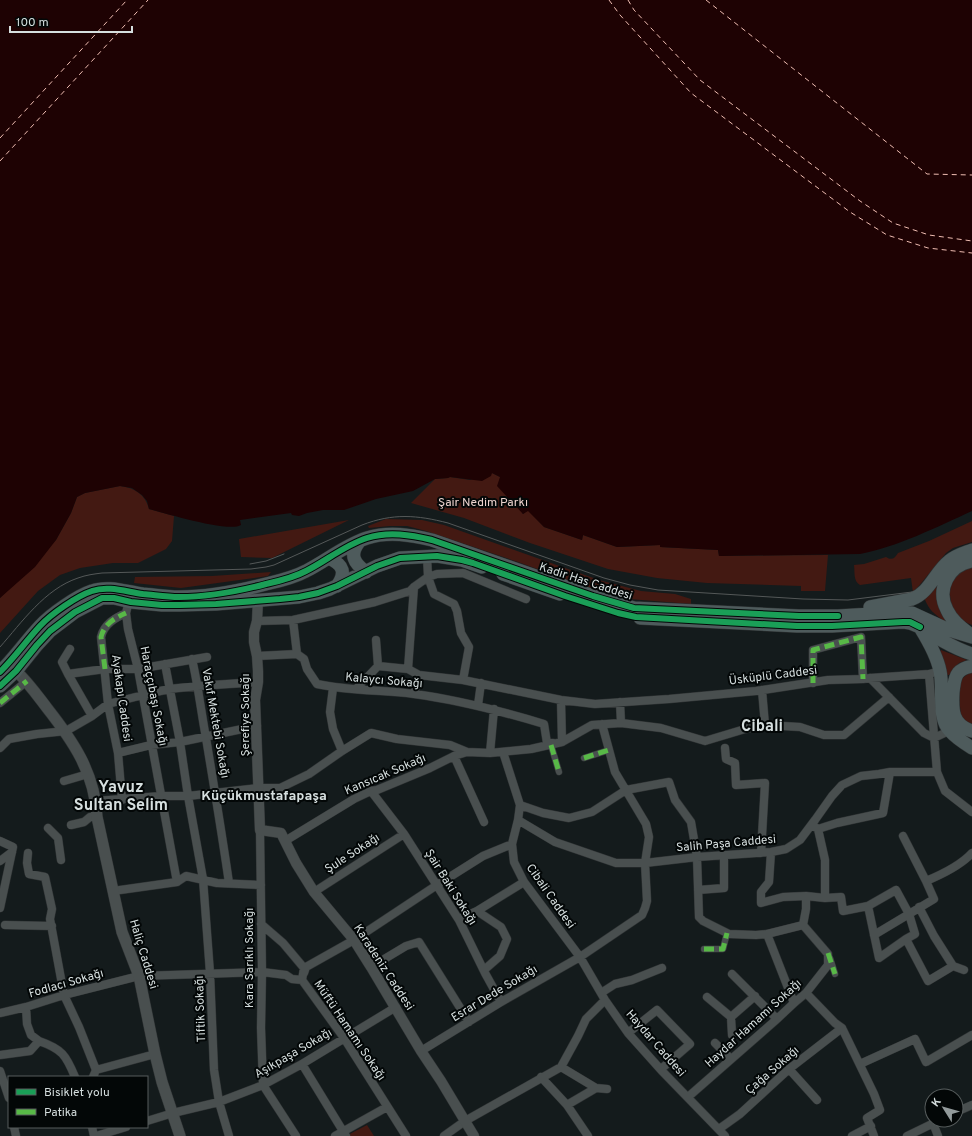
<svg xmlns="http://www.w3.org/2000/svg" width="972" height="1136" font-family="Overpass,sans-serif">
<style>
.green{fill:#431912}
.water{fill:#1e0203}
.lines{fill:none;stroke-linecap:round;stroke-linejoin:round}
.ferry{stroke:#efbdb2;stroke-width:1;stroke-dasharray:5 4;stroke-linecap:butt}
.pedestrian-casing{stroke:#303435;stroke-width:7}
.minor-casing{stroke:#303435;stroke-width:9}
.tertiary-casing{stroke:#303435;stroke-width:11}
.secondary-casing{stroke:#303435;stroke-width:12}
.primary-casing{stroke:#303435;stroke-width:14}
.pedestrian{stroke:#494f4f;stroke-width:6}
.minor{stroke:#494f4f;stroke-width:8}
.tertiary{stroke:#494f4f;stroke-width:10}
.secondary{stroke:#494f4f;stroke-width:11}
.primary{stroke:#4e5b5c;stroke-width:13}
.tram{stroke:#545858;stroke-width:1}
.quiet{stroke:#58b947;stroke-width:5;stroke-dasharray:10 5;stroke-linecap:butt}
.cycleway-casing{stroke:#030707;stroke-width:8}
.cycleway{stroke:#1a9f57;stroke-width:6}
.labels{text-anchor:middle;stroke-width:4;stroke-linejoin:round;paint-order:stroke}
.park-label{font-size:12px;fill:#edd3ce;stroke:#030707}
.street-label{font-size:12px;fill:#d6dfdf;stroke:#030707}
.quarter-label{font-size:14px;font-weight:bold;fill:#d6dfdf;stroke:#030707}
.district-label{font-size:16px;font-weight:bold;fill:#d6dfdf;stroke:#030707}
</style>
<rect width="100%" height="100%" fill="#141b1c"/>
<!-- green -->
<path class="green" d="M 492,473 L 500,477 L 523,514 L 528,510 L 544,527 L 582,540 L 583,535 L 617,547 L 660,545 L 660,547 L 718,550 L 719,556 L 828,555 L 825,591 L 801,591 L 801,586 L 707,583 L 657,578 L 608,569 L 530,543 L 464,518 L 411,503 L 435,479 L 448,478 L 450,477 L 470,480 Z
M 120,486 C 135,488 145,494 149,509 L 174,516 L 172,541 L 166,549 L 138,563 L 113,563 L 80,568 L 60,575 L 38,591 L 0,633 L 0,598 L 56,540 L 71,513 L 77,497 L 85,493 Z
M 386,519 L 422,520 L 444,525 L 599,580 L 641,591 L 675,594 L 691,599 L 691,604 L 629,599 L 581,585 L 518,562 L 426,531 L 407,526 L 390,526 L 369,528 L 368,526 Z
M 349,520 L 272,558 L 241,557 L 239,539 Z
M 972,521 L 972,542 L 953,548 L 946,553 L 913,593 L 911,578 L 860,585 C 853,581 855,572 854,565 L 864,564 L 886,557 C 892,561 895,558 898,553 L 929,541 Z
M 972,568 L 972,625 C 966,623 961,619 957,614 C 944,598 949,570 972,568 Z
M 271,572 L 268,576 L 181,588 L 134,583 L 135,577 L 212,576 Z
M 941,577 L 947,620 L 945,622 C 934,613 929,611 924,597 Z
M 941,650 L 967,660 L 959,663 L 949,675 L 947,675 L 940,652 Z
M 972,672 L 972,724 C 968,723 964,721 962,717 C 959,712 959,684 962,679 C 964,676 968,674 972,672 Z
M 367,1125 L 374,1136 L 346,1136 Z"/>
<!-- water -->
<path class="water" d="M 0,0 L 972,0 L 972,511 C 937,527 897,547 860,554 L 719,556 L 718,550 L 660,547 L 660,545 L 617,547 L 583,535 L 582,540 L 544,527 L 528,511 L 523,514 L 497,486 L 500,477 L 492,473 L 491,476 L 482,481 L 450,477 L 448,478 L 435,479 L 413,491 L 376,499 L 344,510 L 323,510 L 307,513 L 299,516 L 292,515 L 291,513 L 240,520 L 241,525 C 229,533 165,513 149,509 L 147,501 L 142,495 L 132,488 L 120,486 L 85,493 L 77,497 L 71,513 L 56,540 L 35,567 L 0,598 Z"/>
<g class="lines">
<!-- ferry -->
<path class="ferry" d="M 609,0 L 620,15 L 691,93 L 850,212 L 887,235 L 928,248 L 972,253
M 628,0 L 634,10 L 700,80 L 860,201 L 893,223 L 929,235 L 972,241
M 706,0 L 927,174 L 972,175
M 0,138 L 127,0
M 0,161 L 148,0"/>
<!-- pedestrian casing -->
<g class="pedestrian-casing">
<path id="pedestrian" d="M 551,745 L 559,772
M 584,758 L 609,750
M 704,949 L 723,949 L 727,933
M 830,958 L 835,974"/>
</g>
<!-- minor casing -->
<g class="minor-casing">
<path id="minor" d="M 427,556 L 428,577 L 434,594 L 454,604 L 457,611 L 461,633 L 469,647 L 463,680
M 129,601 L 126,613 L 128,629 L 138,669 L 177,882
M 293,620 L 297,654
M 257,621 L 293,620 L 375,602 L 410,591 L 414,587 L 428,577 L 437,574 L 463,573 L 526,599
M 376,640 L 378,666
M 70,649 L 62,662 L 68,674 L 92,716
M 257,656 L 297,654 L 304,659 L 307,669 L 317,684 C 349,691 382,690 414,694 C 459,700 501,711 544,724 L 547,743 L 553,743
M 192,659 C 198,685 201,711 206,738 C 214,786 222,834 229,883
M 165,664 L 180,742 L 188,796 L 203,879 L 210,973 L 214,1070 L 219,1102 L 229,1136
M 408,669 L 414,587
M 68,674 L 105,669 L 138,669 L 207,657
M 929,674 L 937,772 L 945,791 L 972,812
M 870,678 L 924,733 L 934,738 L 949,731
M 813,683 L 813,650 L 861,637 L 863,679
M 333,688 L 330,712 L 333,729 L 342,751
M 356,689 L 378,666 L 408,669 L 419,675 L 463,680 L 561,700 L 595,704 L 669,699 L 756,691 L 828,680 L 863,679 L 870,678 L 929,674 L 940,671
M 762,690 L 765,725
M 414,694 L 419,675
M 561,700 L 562,742
M 620,702 L 621,723
M 0,703 L 27,681
M 478,705 L 481,683
M 0,748 L 9,739 L 37,734 L 66,731 L 92,716 L 108,704 L 143,695 L 169,689 L 198,686 L 258,682
M 725,748 L 726,759 L 735,763 L 736,785 L 765,783 L 761,853
M 503,752 L 520,805 L 518,820 L 512,844 L 514,862 L 524,882 L 580,957 L 605,1000 L 628,1033 L 662,1071 L 725,1136
M 118,753 L 151,745 L 180,742 L 257,726
M 490,753 L 494,709
M 454,756 L 484,822
M 64,781 L 88,774
M 371,791 L 404,834 L 459,920 L 485,973 L 501,1002
M 122,800 L 118,753 L 108,704 L 101,637 C 104,624 115,618 126,613
M 96,801 L 161,796 L 188,796 L 259,788 L 280,788 L 309,774 L 342,751 L 371,733 L 397,739 L 450,745 L 467,752
M 520,805 L 543,813 L 569,818 L 592,812 L 626,790 L 669,782 L 675,800 L 691,822 L 697,857 L 699,917 L 703,921 L 729,934 L 756,935 L 767,934 L 803,925
M 518,820 L 555,842 L 616,863 L 645,863 L 697,857 L 771,852 L 786,849 L 800,840 L 815,820 L 832,796 L 842,785 L 861,776 L 879,774 L 890,772 L 937,772
M 71,825 L 84,822 L 90,817 L 97,817
M 812,825 L 818,829 L 837,823 L 883,813 L 890,772
M 48,828 L 58,838 L 61,860
M 818,829 L 825,860 L 825,898
M 260,830 L 262,972 L 261,1028 L 263,1085 L 296,1136
M 903,836 L 926,881
M 0,841 L 13,847 L 0,908
M 285,841 L 354,799 L 371,791 L 377,790 L 430,768 L 454,756 L 467,752 L 490,753 L 531,749 L 562,742 L 592,725 L 621,723 L 661,728 L 705,741 L 745,729 L 765,725 L 800,727 L 824,735 L 844,735 L 889,697
M 771,852 L 769,882 L 761,892 L 761,903 L 783,897 L 806,896 L 825,898 L 841,897 L 843,911 L 868,906 L 896,890 L 909,914 L 915,934 L 906,939 L 928,981 L 953,966 L 964,970
M 28,853 L 27,863 L 29,874 L 45,877 L 52,909 L 50,919 L 64,995 L 79,1027 L 96,1070 L 93,1077
M 0,861 L 12,852
M 698,890 L 724,888 L 724,855
M 113,891 L 177,882 L 186,876 L 217,883 L 261,885
M 314,892 L 404,834
M 868,906 L 879,958 L 906,939
M 919,907 L 934,936 L 953,966
M 477,911 L 501,927 L 507,939 L 500,956 L 484,970
M 459,919 L 477,911 L 524,882
M 261,924 L 283,943 L 304,968 L 302,980 L 344,1038 L 406,1136
M 5,925 L 52,926
M 803,925 L 806,909 L 806,896
M 767,934 L 794,1003
M 874,935 L 934,899 L 926,881 C 943,874 960,866 972,853
M 371,967 L 406,946 L 419,942 L 469,1022
M 304,973 L 306,967 L 354,940 L 437,885 L 483,856 L 512,844
M 732,974 L 777,1019
M 601,993 L 615,984 L 632,980 L 662,968
M 806,993 L 835,1023 L 842,1028 L 874,1094 L 880,1110 L 867,1118 L 874,1136
M 707,997 L 731,1017 L 732,1035
M 26,1007 L 27,1024 L 31,1035 L 39,1041
M 0,1013 L 26,1007 L 64,995 L 139,976 L 262,972 L 286,975 L 292,979 L 302,980
M 731,1017 L 755,996
M 628,1033 L 657,1010 L 690,1044 L 661,1069
M 715,1043 L 731,1059
M 421,1051 L 501,1002 L 580,957 L 642,915 L 645,908 L 647,901 L 645,863 L 649,837 L 646,824 L 615,772 L 602,724
M 0,1055 L 30,1051 L 39,1041 C 62,1049 66,1055 75,1077
M 302,1064 L 346,1136
M 860,1064 L 915,1039 L 926,1062 L 972,1035
M 561,1067 L 596,1088
M 789,1069 L 817,1100
M 96,1070 L 155,1054
M 0,1071 L 9,1098
M 541,1077 L 567,1105 L 588,1136
M 688,1097 L 777,1019 L 794,1003 L 806,993 L 828,965 L 828,954 L 803,925
M 567,1105 L 596,1088 L 607,1089
M 956,1112 L 972,1105
M 147,1121 L 173,1113 L 219,1102 L 263,1085 L 302,1064 L 396,1007
M 933,1123 L 938,1136
M 14,1127 L 16,1136
M 92,1127 L 94,1136
M 719,1129 L 740,1114 L 789,1069 L 842,1028
M 96,1136 L 126,1127
M 335,1136 L 387,1107
M 444,1136 L 465,1121 L 561,1067 L 578,1036 L 586,1019 L 605,1000
M 852,1136 L 871,1126
M 907,1136 L 940,1120"/>
</g>
<!-- tertiary casing -->
<g class="tertiary-casing">
<path id="tertiary" d="M 258,600 L 257,621 L 254,632 L 254,642 L 257,656 L 258,671 L 258,682 L 255,700 L 260,830 L 281,833 L 296,863 L 314,892 L 354,940 L 371,967 L 421,1051 L 441,1081 L 474,1136"/>
</g>
<!-- secondary casing -->
<g class="secondary-casing">
<path id="secondary" d="M 16,671 C 28,682 37,695 47,708 C 73,741 95,773 97,817 L 122,932 L 139,976 L 155,1054 L 162,1082 L 180,1136"/>
</g>
<!-- primary casing -->
<g class="primary-casing">
<path id="primary" d="M 359,542 C 349,555 354,563 366,572
M 329,558 C 344,565 346,573 337,586
M 503,574 L 560,594
M 870,607 L 912,599 C 929,593 935,572 949,561 C 956,555 964,553 972,550
M 640,618 L 797,626 L 832,626 L 903,622 C 918,623 930,634 943,641 C 952,646 962,651 972,654
M 921,629 C 929,642 937,656 940,671 C 944,688 937,719 950,731 C 956,738 964,743 972,748
M 971,635 C 962,628 952,621 947,610 C 936,589 949,565 972,561
M 972,666 C 967,667 961,669 958,673 C 954,678 954,686 953,692 C 952,710 952,725 972,731
M 0,672 C 15,657 26,641 40,626 C 51,614 77,596 92,591 C 108,585 127,592 143,594 C 155,595 167,597 179,597 C 206,597 239,591 266,584 C 279,581 293,578 306,571 C 326,561 345,545 367,538 C 389,531 411,535 432,540 L 593,596 L 634,608 L 799,616 L 838,616 L 888,613 L 912,613 L 949,630 L 972,637
M 0,686 L 16,671 L 37,645 L 50,631 L 75,612 L 102,598 L 114,598 L 131,602 L 162,605 L 180,605 L 216,604 L 299,597 L 318,593 L 330,589 L 377,566 L 400,558 L 437,556 L 462,560 L 482,567"/>
</g>
<!-- pedestrian -->
<use href="#pedestrian" class="pedestrian"/>
<!-- minor -->
<use href="#minor" class="minor"/>
<!-- tertiary -->
<use href="#tertiary" class="tertiary"/>
<!-- secondary -->
<use href="#secondary" class="secondary"/>
<!-- primary -->
<use href="#primary" class="primary"/>
<!-- tram -->
<path class="tram" d="M 250,564 L 266,561 L 284,554
M 0,647 C 22,622 45,589 78,578 C 86,575 94,574 102,573 L 251,569 L 266,567 L 274,565 L 362,525 C 393,513 417,515 448,523 L 604,578 L 630,585 L 658,590 L 803,599 L 848,600 L 912,592"/>
<!-- quiet -->
<path class="quiet" d="M 105,669 L 101,637 C 104,624 115,618 126,613
M 813,683 L 813,650 L 861,637 L 863,679
M 0,703 L 27,681
M 551,745 L 559,772
M 584,758 L 609,750
M 704,949 L 723,949 L 727,933
M 828,953 L 835,974"/>
<!-- cycleway casing -->
<g class="cycleway-casing">
<path id="cycleway" d="M 0,672 C 15,657 26,641 40,626 C 51,614 77,596 92,591 C 108,585 127,592 143,594 C 155,595 167,597 179,597 C 206,597 239,591 266,584 C 279,581 293,578 306,571 C 326,561 345,545 367,538 C 389,531 411,535 432,540 L 593,596 L 634,608 L 799,616 L 838,616
M 0,686 L 16,671 L 37,645 L 50,631 L 75,612 L 102,598 L 114,598 L 131,602 L 162,605 L 180,605 L 216,604 L 280,599 L 299,597 L 318,593 L 337,586 L 377,566 L 400,558 L 437,556 L 462,560 L 473,563 L 565,596 L 618,613 L 636,617 L 797,626 L 832,626 L 903,622 L 910,622 L 920,627"/>
</g>
<!-- cycleway -->
<use href="#cycleway" class="cycleway"/>
</g>
<g class="labels">
<!-- park labels -->
<g class="park-label">
<text x="483" y="506">Şair Nedim Parkı</text>
</g>
<!-- street labels -->
<g class="street-label">
<text transform="translate(586 581) rotate(18)" y="4">Kadir Has Caddesi</text>
<text transform="translate(773 675) rotate(-7)" y="4">Üsküplü Caddesi</text>
<text transform="translate(384 680) rotate(5)" y="4">Kalaycı Sokağı</text>
<text transform="translate(154 696) rotate(79)" y="4">Haraççıbaşı Sokağı</text>
<text transform="translate(122 698) rotate(82)" y="4">Ayakapı Caddesi</text>
<text transform="translate(245 715) rotate(-90)" y="4">Şerefiye Sokağı</text>
<text transform="translate(216 723) rotate(80)" y="4">Vakıf Mektebi Sokağı</text>
<text transform="translate(385 774) rotate(-23)" y="4">Kansıcak Sokağı</text>
<text transform="translate(726 843) rotate(-5)" y="4">Salih Paşa Caddesi</text>
<text transform="translate(352 853) rotate(-33)" y="4">Şule Sokağı</text>
<text transform="translate(451 887) rotate(58)" y="4">Şair Baki Sokağı</text>
<text transform="translate(551 896) rotate(55)" y="4">Cibali Caddesi</text>
<text transform="translate(144 954) rotate(73)" y="4">Haliç Caddesi</text>
<text transform="translate(249 958) rotate(-90)" y="4">Kara Sarıklı Sokağı</text>
<text transform="translate(384 967) rotate(57)" y="4">Karadeniz Caddesi</text>
<text transform="translate(66 983) rotate(-16)" y="4">Fodlacı Sokağı</text>
<text transform="translate(494 993) rotate(-31)" y="4">Esrar Dede Sokağı</text>
<text transform="translate(200 1009) rotate(-92)" y="4">Tiftik Sokağı</text>
<text transform="translate(753 1023) rotate(-42)" y="4">Haydar Hamamı Sokağı</text>
<text transform="translate(350 1030) rotate(56)" y="4">Müftü Hamamı Sokağı</text>
<text transform="translate(656 1043) rotate(49)" y="4">Haydar Caddesi</text>
<text transform="translate(293 1053) rotate(-30)" y="4">Aşıkpaşa Sokağı</text>
<text transform="translate(772 1070) rotate(-41)" y="4">Çağa Sokağı</text>
</g>
<!-- quarter labels -->
<g class="quarter-label">
<text x="264" y="800">Küçükmustafapaşa</text>
</g>
<!-- district labels -->
<g class="district-label">
<text x="762" y="731">Cibali</text>
<text x="121" y="792">Yavuz<tspan x="121" dy="18">Sultan Selim</tspan></text>
</g>
</g>
<!-- legend -->
<rect x="8" y="1076" width="140" height="52" fill="#030707" stroke="#575d5d"/>
<rect x="16" y="1089" width="20" height="6" fill="#1a9f57" stroke="#575d5d"/>
<text x="44" y="1096" font-size="12" fill="#d6dfdf">Bisiklet yolu</text>
<rect x="16" y="1109" width="20" height="6" fill="#58b947" stroke="#575d5d"/>
<text x="44" y="1116" font-size="12" fill="#d6dfdf">Patika</text>
<!-- north arrow -->
<g transform="translate(944 1108) rotate(307)"><circle r="19" fill="#030707" stroke="#575d5d"/>
<path d="M0-3L7 15L0 10L-7 15Z" fill="#929a9b"/>
<text y="-6" font-size="11" font-weight="bold" text-anchor="middle" fill="#d6dfdf">K</text>
</g>
<!-- scale -->
<path d="M10 26v6h122v-6" fill="none" stroke="#d6dfdf" stroke-width="2"/>
<text x="16" y="26" font-size="12" fill="#d6dfdf" stroke="#030707" stroke-width="3" paint-order="stroke">100 m</text>
</svg>
